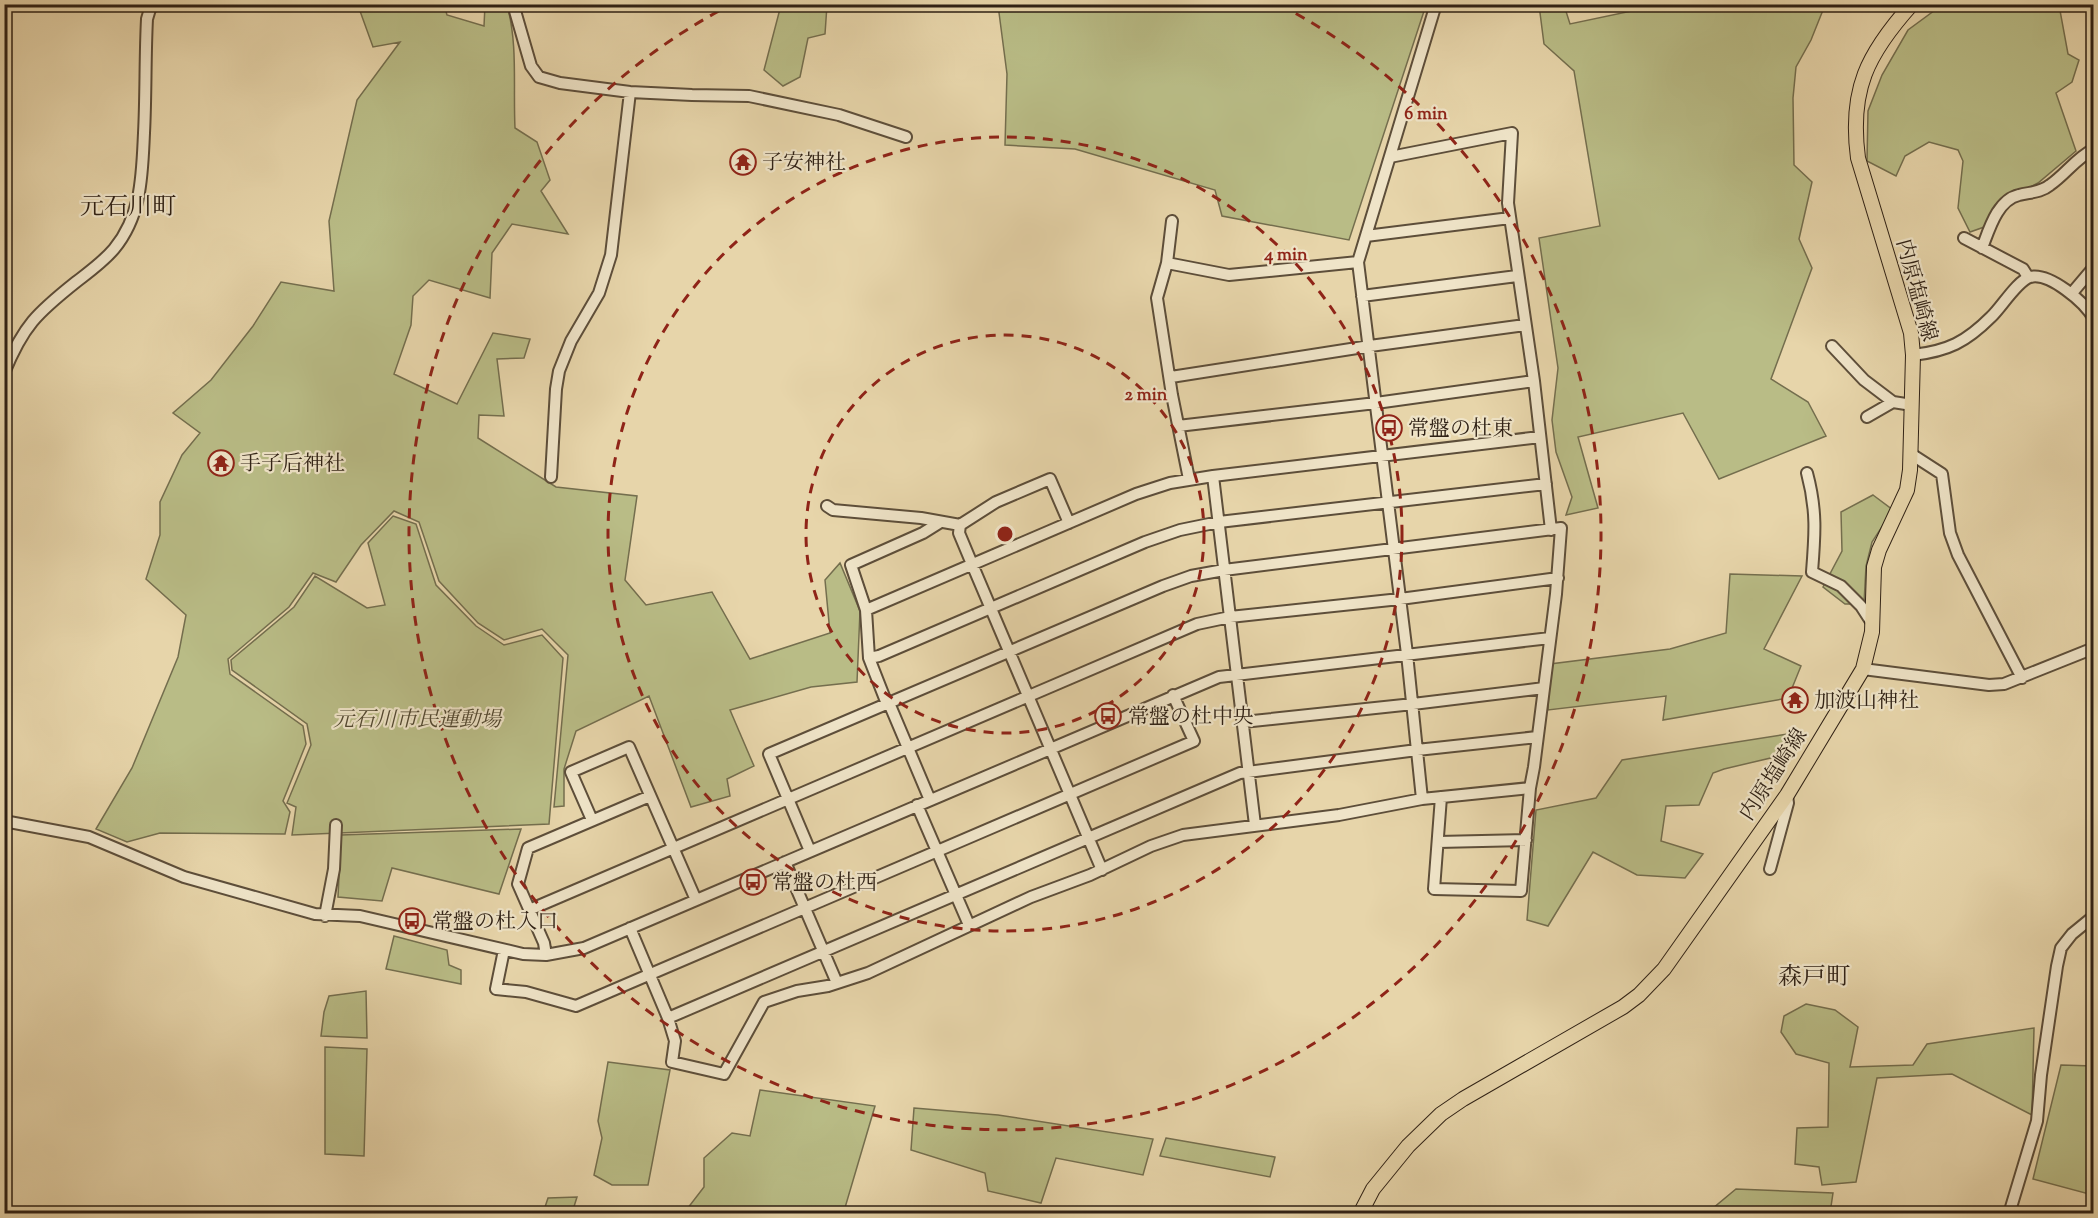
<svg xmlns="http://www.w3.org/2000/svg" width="2098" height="1218" font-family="'Sorts Mill Goudy','Noto Serif JP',serif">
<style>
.green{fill:#b9bc86;stroke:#746e4e;stroke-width:1.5}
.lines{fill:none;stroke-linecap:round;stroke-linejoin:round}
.minor-casing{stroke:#5d4e3a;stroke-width:14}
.major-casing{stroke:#2f2115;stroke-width:16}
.minor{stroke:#efe4c8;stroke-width:10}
.major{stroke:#e7d5aa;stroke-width:14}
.ring{fill:none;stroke:#8f2418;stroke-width:3;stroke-dasharray:10 8}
.labels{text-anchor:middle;stroke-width:4.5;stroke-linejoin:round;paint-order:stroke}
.poi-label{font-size:21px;fill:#2f2115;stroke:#efe4c8;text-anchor:start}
.street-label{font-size:21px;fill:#2f2115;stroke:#efe4c8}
.park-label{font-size:21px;font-style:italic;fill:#524831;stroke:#efe4c8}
.quarter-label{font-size:24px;fill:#2f2115;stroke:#efe4c8}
.centre{fill:#8f2418;stroke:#efe4c8;stroke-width:3}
.ring-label{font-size:18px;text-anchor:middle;font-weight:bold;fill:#8f2418;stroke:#efe4c8;stroke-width:4.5;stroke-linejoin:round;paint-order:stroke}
</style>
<rect width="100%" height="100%" fill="#e7d5aa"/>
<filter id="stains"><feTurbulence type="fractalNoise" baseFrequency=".00333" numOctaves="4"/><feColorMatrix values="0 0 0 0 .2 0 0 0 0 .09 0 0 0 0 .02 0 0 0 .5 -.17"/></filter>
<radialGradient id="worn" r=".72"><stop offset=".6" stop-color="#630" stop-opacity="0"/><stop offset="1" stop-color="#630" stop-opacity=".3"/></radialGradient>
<!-- green -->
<path class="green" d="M 362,5 L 444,5 L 447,15 L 484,26 L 485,5 L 507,5 C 518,44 513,87 515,128 L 537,142 L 550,180 L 541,191 L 568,234 L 512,224 L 492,253 L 490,298 L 429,280 L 413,296 L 411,325 L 394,374 L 457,404 L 493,333 L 530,339 L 524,358 L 497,359 L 504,416 L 479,415 L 478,438 L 556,487 L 637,496 L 625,580 L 646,605 L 712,592 L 750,659 L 830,633 L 825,580 L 840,563 L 860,611 L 857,682 L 811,687 L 730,710 L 754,766 L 727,779 L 730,796 L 691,807 L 649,696 L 576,731 L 564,769 L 564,806 L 554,807 L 568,655 L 542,629 L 504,640 L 478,623 L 439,581 L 419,522 L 394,511 L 361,545 L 336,582 L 313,573 L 289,607 L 228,659 L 230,674 L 303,726 L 306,744 L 283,801 L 290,812 L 285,834 L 160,833 L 127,842 L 96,829 L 132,768 L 178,657 L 186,615 L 146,579 L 160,535 L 160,502 L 182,455 L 200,433 L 173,413 L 211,380 L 253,326 L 281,282 L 334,291 L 329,221 L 357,100 L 400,42 L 373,47 L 360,11 Z
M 781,5 L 827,5 L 825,34 L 808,38 L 800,77 L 783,86 L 764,70 Z
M 998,5 L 998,4 L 1426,5 L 1349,240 L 1222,216 L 1215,190 L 1075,149 L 1005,145 L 1007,74 Z
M 1539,5 L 1564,5 L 1570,24 L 1660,5 L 1825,5 L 1811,40 L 1796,67 L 1793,98 L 1794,165 L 1812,182 L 1799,239 L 1812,268 L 1771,379 L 1808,402 L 1826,436 L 1719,479 L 1683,413 L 1578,437 L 1598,508 L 1566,515 L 1572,497 L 1556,452 L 1552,420 L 1558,368 L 1539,238 L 1600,226 L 1574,71 L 1544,44 Z
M 1942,5 L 2059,5 L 2068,54 L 2079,60 L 2072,82 L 2056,93 L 2076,151 L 2038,183 L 2006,199 L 1987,226 L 1970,232 L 1958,208 L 1963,161 L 1958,150 L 1929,142 L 1905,156 L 1896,176 L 1867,161 L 1868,111 L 1882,75 L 1908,30 Z
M 1873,495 L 1893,510 L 1872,542 L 1866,566 L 1864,604 L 1845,604 L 1823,587 L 1842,551 L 1841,512 Z
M 393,516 L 416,524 L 436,585 L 476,626 L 504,645 L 542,635 L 563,658 L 549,824 L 292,835 L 296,807 L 287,803 L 311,745 L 307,724 L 232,670 L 231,660 L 294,607 L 315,576 L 367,608 L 385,605 L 368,543 Z
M 1730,574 L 1802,576 L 1764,649 L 1801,666 L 1788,698 L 1663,720 L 1666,696 L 1548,710 L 1550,664 L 1670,649 L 1726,633 Z
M 1788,734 L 1779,756 L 1724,769 L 1713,773 L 1699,805 L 1666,806 L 1661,841 L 1703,854 L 1685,878 L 1637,875 L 1593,852 L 1548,926 L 1527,920 L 1536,810 L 1596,798 L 1622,760 Z
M 521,829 L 499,894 L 392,868 L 382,901 L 338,897 L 341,835 Z
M 394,936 L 447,950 L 449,965 L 461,970 L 461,984 L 386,969 Z
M 366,991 L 367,1038 L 321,1036 L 324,1012 L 329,996 Z
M 1806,1004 L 1835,1010 L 1858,1027 L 1850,1067 L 1913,1065 L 1927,1044 L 2034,1028 L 2032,1115 L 1952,1074 L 1877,1078 L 1856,1182 L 1822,1185 L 1819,1167 L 1795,1164 L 1797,1128 L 1828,1127 L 1829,1063 L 1796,1054 L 1781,1032 L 1784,1016 Z
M 325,1047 L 367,1049 L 364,1156 L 325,1154 Z
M 608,1062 L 670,1070 L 648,1185 L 612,1185 L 594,1175 L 602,1138 L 598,1121 Z
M 2061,1065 L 2093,1066 L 2093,1213 L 2093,1195 L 2033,1179 Z
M 760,1090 L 875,1106 L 844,1211 L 850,1213 L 684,1213 L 704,1187 L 704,1158 L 732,1133 L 750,1136 Z
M 914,1108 L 998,1115 L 1153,1139 L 1143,1175 L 1056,1158 L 1041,1203 L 988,1191 L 985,1173 L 911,1150 Z
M 1166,1138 L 1275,1157 L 1270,1177 L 1160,1156 Z
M 1736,1189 L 1833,1193 L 1830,1213 L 1711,1213 L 1712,1209 Z
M 577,1197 L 572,1213 L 543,1213 L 548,1198 Z"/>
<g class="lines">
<!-- minor casing -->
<g class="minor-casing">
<path id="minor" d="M 513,4 L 531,66 L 539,77 L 560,83 L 630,92 L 692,95 L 749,96 L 839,115 L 906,137
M 1390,157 L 1512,133 L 1508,203 L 1534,381 L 1551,530
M 1172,221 L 1167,263 L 1157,298 L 1172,395 L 1189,479
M 1366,236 L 1510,218
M 1964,238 L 2023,269 L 2028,277
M 1982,248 C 1989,230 1997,200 2019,195 C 2030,192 2040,193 2050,185 C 2066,174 2076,158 2094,149
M 1167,263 L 1229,275 L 1358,262
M 2072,293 L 2094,267
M 1362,296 L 1517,276
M 1832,346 L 1864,380 L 1893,402 L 1912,405
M 1913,355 C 1948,351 1966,342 1991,317 C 2001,308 2017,281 2030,277 C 2049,272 2085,302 2094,319
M 4,373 C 23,326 37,313 76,282 C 89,272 103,262 114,249 C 142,215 142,175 144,133 C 146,95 145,57 147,19 L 150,9 L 155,4
M 1171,377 L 1370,346 L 1525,325
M 1867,417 L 1893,402
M 1178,426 L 1376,403 L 1534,381
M 1911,454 L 1942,474 L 1950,533 L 1958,555 L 2022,678
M 1807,473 C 1817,510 1815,535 1812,572 L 1841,586 L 1861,606 L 1872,623
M 1213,476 L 1255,825
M 551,477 L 556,389 L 559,371 L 571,341 L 599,293 L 611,255 L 630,92
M 827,506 L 833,510 L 921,518 L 960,525 L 996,502 L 1050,479 L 1069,523
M 960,525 L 959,533 L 972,564 L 1102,870
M 866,610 L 1136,494 L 1170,483 L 1213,476 L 1540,437
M 869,658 L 879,656 L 1145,542 L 1180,530 L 1219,522 L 1546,484
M 1863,669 L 1989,685 L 2004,684 L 2094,648
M 889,703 L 930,800
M 887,704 L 869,658 L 866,610 L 851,565 L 923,533 L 939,523
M 1243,722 L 1413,704 L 1544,688
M 1422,799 L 1407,654 L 1358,262 L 1436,4
M 917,805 L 969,925
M 592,820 L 571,772 L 629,747 L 696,900
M 4,821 L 89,837 L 184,877 L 315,914 L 360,916 L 523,954 L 546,955 L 584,948 L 1219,677 L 1550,638
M 1438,842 L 1526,840
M 810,851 L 769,754 L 1163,586 L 1191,576 L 1224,570 L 1561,528 L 1556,594 L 1534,767 L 1530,788 L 1521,891 L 1434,889 L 1441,797
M 785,862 L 837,983
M 1770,869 L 1788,803 L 1787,795
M 529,910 L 1197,624 L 1230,617 L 1400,599 L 1558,578
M 325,916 L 334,869 L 336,825
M 630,928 L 668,1018 L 675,1041 L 672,1062 L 724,1074 L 764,1002 L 797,991 L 828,986 L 868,973 L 1031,897 L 1090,875 L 1151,846 L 1183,835 L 1339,815 L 1422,799 L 1530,788
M 504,950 L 496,989 L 526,992 L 576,1006 L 1194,741 L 1173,695
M 546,955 L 544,943 L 518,884 L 528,848 L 650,796
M 668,1018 L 1240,773 L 1417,750 L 1537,737
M 2009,1214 L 2037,1121 L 2041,1075 L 2057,966 L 2061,948 L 2072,934 L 2094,916"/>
</g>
<!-- major casing -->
<g class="major-casing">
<path id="major" d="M 1360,1214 L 1373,1189 L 1408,1146 L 1441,1114 L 1463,1099 L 1623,1007 L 1639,995 L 1664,969 L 1787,795 L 1863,669 L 1872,632 L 1874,567 L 1879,550 L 1907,490 L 1910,470 L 1913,355 L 1911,333 L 1858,158 C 1849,90 1867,54 1912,4"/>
</g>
<!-- minor -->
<use href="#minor" class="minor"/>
<!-- major -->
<use href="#major" class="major"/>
</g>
<!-- distance rings -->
<g class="ring">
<circle cx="1005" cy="534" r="199"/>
<circle cx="1005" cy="534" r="397"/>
<path d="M1280 5A596 596 0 1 1 730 5"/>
</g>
<!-- icons -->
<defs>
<g id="temple-ring" transform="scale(1.35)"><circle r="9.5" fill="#efe4c8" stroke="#8f2418" stroke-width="1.5"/><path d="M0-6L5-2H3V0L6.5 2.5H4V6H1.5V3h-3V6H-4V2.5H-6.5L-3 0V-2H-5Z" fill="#8f2418"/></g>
<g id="bus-ring" transform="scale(1.35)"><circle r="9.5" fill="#efe4c8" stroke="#8f2418" stroke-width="1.5"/><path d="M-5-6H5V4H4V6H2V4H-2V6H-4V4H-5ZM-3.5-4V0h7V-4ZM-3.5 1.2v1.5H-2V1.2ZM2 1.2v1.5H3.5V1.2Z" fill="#8f2418"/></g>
</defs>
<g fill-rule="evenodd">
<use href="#temple-ring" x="743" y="162"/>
<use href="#bus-ring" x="1389" y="428"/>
<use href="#temple-ring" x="221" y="463"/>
<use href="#temple-ring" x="1795" y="700"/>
<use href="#bus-ring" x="1108" y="716"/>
<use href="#bus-ring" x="753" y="882"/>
<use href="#bus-ring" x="412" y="921"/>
</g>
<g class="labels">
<!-- poi labels -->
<g class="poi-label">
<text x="762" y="169">子安神社</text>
<text x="1408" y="435">常盤の杜東</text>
<text x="240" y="470">手子后神社</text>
<text x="1814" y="707">加波山神社</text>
<text x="1128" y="723">常盤の杜中央</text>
<text x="772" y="889">常盤の杜西</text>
<text x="432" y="928">常盤の杜入口</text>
</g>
<!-- street labels -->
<g class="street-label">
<text transform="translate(1917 290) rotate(75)" y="7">内原塩崎線</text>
<text transform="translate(1773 774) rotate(-57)" y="7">内原塩崎線</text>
</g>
<!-- park labels -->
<g class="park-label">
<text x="417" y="726">元石川市民運動場</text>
</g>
<!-- quarter labels -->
<g class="quarter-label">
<text x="128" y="214">元石川町</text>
<text x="1814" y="984">森戸町</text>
</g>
</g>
<circle cx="1005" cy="534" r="9" class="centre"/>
<g class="ring-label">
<text x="1426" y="119">6 min</text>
<text x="1286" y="260">4 min</text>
<text x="1146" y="400">2 min</text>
</g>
<!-- margin -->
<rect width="2098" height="1218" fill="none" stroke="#e7d5aa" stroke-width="24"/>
<rect x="6" y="6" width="2086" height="1206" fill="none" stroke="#2f2115" stroke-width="3"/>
<rect x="12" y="12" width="2074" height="1194" fill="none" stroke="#2f2115" stroke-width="1.5"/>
<rect width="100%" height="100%" filter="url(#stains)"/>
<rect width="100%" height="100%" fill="url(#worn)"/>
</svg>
